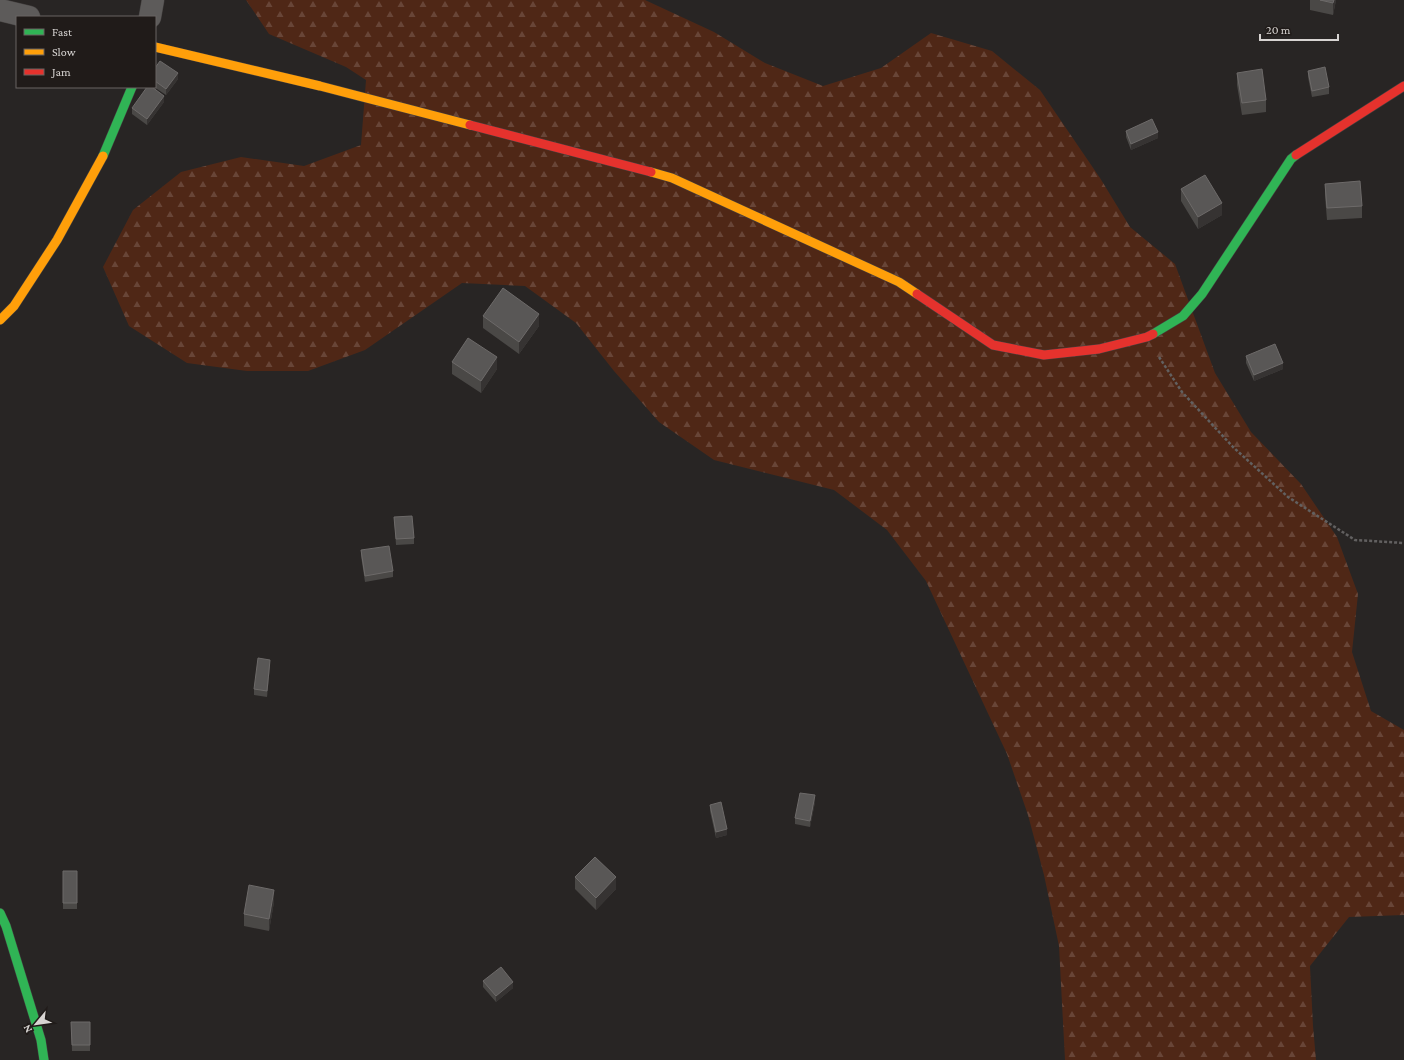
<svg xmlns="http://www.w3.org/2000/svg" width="1404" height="1060" font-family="'Crimson Pro',serif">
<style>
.forest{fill:url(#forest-firs)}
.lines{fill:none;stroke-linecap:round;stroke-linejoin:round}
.street-casing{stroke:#444140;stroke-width:23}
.fast-casing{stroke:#444140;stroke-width:10}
.slow-casing{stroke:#444140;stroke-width:10}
.jam-casing{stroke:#444140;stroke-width:10}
.path{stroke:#626060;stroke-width:2.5;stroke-dasharray:3 2;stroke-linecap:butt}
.street{stroke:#5d5b5a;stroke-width:22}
.fast{stroke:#30b455;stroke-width:9}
.slow{stroke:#ff9f0a;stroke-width:9}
.jam{stroke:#e5322d;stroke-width:9}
.wall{fill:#4a4846}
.shaded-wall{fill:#363332}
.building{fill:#595756;stroke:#6d6a69}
</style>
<defs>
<pattern id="forest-firs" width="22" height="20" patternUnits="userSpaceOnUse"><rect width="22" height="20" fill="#4f2716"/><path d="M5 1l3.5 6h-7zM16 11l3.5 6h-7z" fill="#684537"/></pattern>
</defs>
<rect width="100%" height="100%" fill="#282524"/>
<!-- forest -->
<path class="forest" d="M 246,0 L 645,0 L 714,32 L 765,63 L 823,86 L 881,68 L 931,33 L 992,51 L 1040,90 L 1100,178 L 1130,227 L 1175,264 L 1215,373 L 1251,432 L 1301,484 L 1337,537 L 1358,594 L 1352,652 L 1371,711 L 1404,730 L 1404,915 L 1349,917 L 1310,966 L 1313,1026 L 1316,1060 L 1065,1060 L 1059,946 L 1044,875 L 1028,815 L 1007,754 L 926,581 L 887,530 L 834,490 L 714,460 L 659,422 L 614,371 L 576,323 L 525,286 L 462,283 L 365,350 L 308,371 L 247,371 L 187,363 L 129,326 L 103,267 L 133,210 L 181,172 L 241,157 L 304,166 L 361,145 L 366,80 L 346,67 L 269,34 Z"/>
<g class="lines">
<!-- street casing -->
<g class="street-casing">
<path id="street" d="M 0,10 L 29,17
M 150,17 L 153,0"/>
</g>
<!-- fast casing -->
<g class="fast-casing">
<path id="fast" d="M 103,156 L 132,87
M 1153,334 L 1183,316 L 1202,294 L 1291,159 L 1296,155
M 0,913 L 6,926 L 41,1040 L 44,1060"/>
</g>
<!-- slow casing -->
<g class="slow-casing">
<path id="slow" d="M 155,47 L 320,86 L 470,125
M 651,172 L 672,178 L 899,282 L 917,294
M 0,320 L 14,306 L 57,240 L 103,156"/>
</g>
<!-- jam casing -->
<g class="jam-casing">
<path id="jam" d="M 470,125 L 651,172
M 1296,155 L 1404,86
M 917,294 L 993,345 L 1044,355 L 1099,349 L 1147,337 L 1153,334"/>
</g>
<!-- path -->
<path class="path" d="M 1159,357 L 1182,392 L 1233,447 L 1288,497 L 1355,540 L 1404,543"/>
<!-- street -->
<use href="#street" class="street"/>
<!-- fast -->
<use href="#fast" class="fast"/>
<!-- slow -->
<use href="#slow" class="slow"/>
<!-- jam -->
<use href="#jam" class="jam"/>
</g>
<!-- wall -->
<path class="wall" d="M 1310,0 L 1336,0 L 1333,15 L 1310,10 Z
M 155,68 L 178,79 L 166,95 L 154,87 L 155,87 Z
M 1308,71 L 1329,87 L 1329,94 L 1312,97 L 1308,77 Z
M 1237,73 L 1266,100 L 1266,112 L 1242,115 L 1237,85 Z
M 164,102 L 147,125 L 132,114 L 132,108 Z
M 1126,131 L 1158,138 L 1131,150 L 1126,137 Z
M 1325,184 L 1362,206 L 1362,218 L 1327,220 L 1325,196 Z
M 1181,189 L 1222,215 L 1198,229 L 1181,201 Z
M 483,316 L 539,326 L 519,354 L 483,328 Z
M 1246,356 L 1283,369 L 1254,381 L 1246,363 Z
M 452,362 L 497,369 L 481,393 L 452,374 Z
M 394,517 L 414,538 L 414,544 L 396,545 Z
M 361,550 L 393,571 L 393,577 L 365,582 L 361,556 Z
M 270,666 L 267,697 L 254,695 L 254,689 Z
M 815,802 L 810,827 L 795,824 L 795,818 Z
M 710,805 L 727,835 L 716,838 L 710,811 Z
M 63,871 L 77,871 L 77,909 L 63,909 Z
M 575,877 L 616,889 L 596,910 L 575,889 Z
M 274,902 L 269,931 L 244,926 L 244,914 Z
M 483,981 L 513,988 L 496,1002 L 483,987 Z
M 71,1022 L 90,1022 L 90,1051 L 72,1051 Z"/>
<!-- shaded-wall -->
<path class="shaded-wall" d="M 1334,0 L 1336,0 L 1333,15 L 1333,3 Z
M 178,73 L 178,79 L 166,95 L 166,89 Z
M 164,96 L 164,102 L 147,125 L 147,119 Z
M 1158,132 L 1158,138 L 1131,150 L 1131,144 Z
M 1222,203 L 1222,215 L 1198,229 L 1198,217 Z
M 539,314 L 539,326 L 519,354 L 519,342 Z
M 497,357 L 497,369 L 481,393 L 481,381 Z
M 1283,363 L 1283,369 L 1254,381 L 1254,375 Z
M 270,660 L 270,666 L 267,697 L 267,691 Z
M 815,795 L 815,802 L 810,827 L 810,821 Z
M 727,829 L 727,835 L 716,838 L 716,832 Z
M 616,877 L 616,889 L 596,910 L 596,898 Z
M 274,890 L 274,902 L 269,931 L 269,919 Z
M 513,982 L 513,988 L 496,1002 L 496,996 Z"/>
<!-- building -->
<path class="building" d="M 1320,0 L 1334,0 L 1333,3 Z
M 160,61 L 178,73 L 166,89 L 155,81 L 155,68 Z
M 1325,67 L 1329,87 L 1312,91 L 1308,71 Z
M 1262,69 L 1266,100 L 1242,103 L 1237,73 Z
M 147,87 L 152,87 L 164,96 L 147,119 L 132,108 Z
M 1152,119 L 1158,132 L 1131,144 L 1126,131 Z
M 1205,175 L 1222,203 L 1198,217 L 1181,189 Z
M 1360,181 L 1362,206 L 1327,208 L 1325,184 Z
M 503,288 L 539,314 L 519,342 L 483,316 Z
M 468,338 L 497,357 L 481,381 L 452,362 Z
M 1275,344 L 1283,363 L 1254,375 L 1246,356 Z
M 412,516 L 414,538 L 396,539 L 394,517 Z
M 389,546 L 393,571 L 365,576 L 361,550 Z
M 258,658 L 270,660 L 267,691 L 254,689 Z
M 800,793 L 815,795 L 810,821 L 795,818 Z
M 721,802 L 727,829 L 716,832 L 710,805 Z
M 595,857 L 616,877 L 596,898 L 575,877 Z
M 63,871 L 77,871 L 77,903 L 63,903 Z
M 249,885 L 274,890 L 269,919 L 244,914 Z
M 501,967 L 513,982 L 496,996 L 483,981 Z
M 71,1022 L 90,1022 L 90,1045 L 72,1045 Z"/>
<!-- legend -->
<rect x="16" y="16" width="140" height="72" fill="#201b19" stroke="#696563"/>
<rect x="24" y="29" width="20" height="6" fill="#30b455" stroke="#696563"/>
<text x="52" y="36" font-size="12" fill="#d7d4d2">Fast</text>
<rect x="24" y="49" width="20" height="6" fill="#ff9f0a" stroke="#696563"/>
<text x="52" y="56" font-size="12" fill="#d7d4d2">Slow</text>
<rect x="24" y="69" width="20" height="6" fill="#e5322d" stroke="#696563"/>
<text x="52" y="76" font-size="12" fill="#d7d4d2">Jam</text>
<!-- north arrow -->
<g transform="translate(36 1024) rotate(241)" stroke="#201b19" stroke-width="3" paint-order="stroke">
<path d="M0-3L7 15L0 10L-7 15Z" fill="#d7d4d2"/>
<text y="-6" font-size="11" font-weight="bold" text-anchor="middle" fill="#d7d4d2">N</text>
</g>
<!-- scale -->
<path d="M1260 34v6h78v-6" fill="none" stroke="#d7d4d2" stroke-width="2"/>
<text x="1266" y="34" font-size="12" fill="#d7d4d2" stroke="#201b19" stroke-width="3" paint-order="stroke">20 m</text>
</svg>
